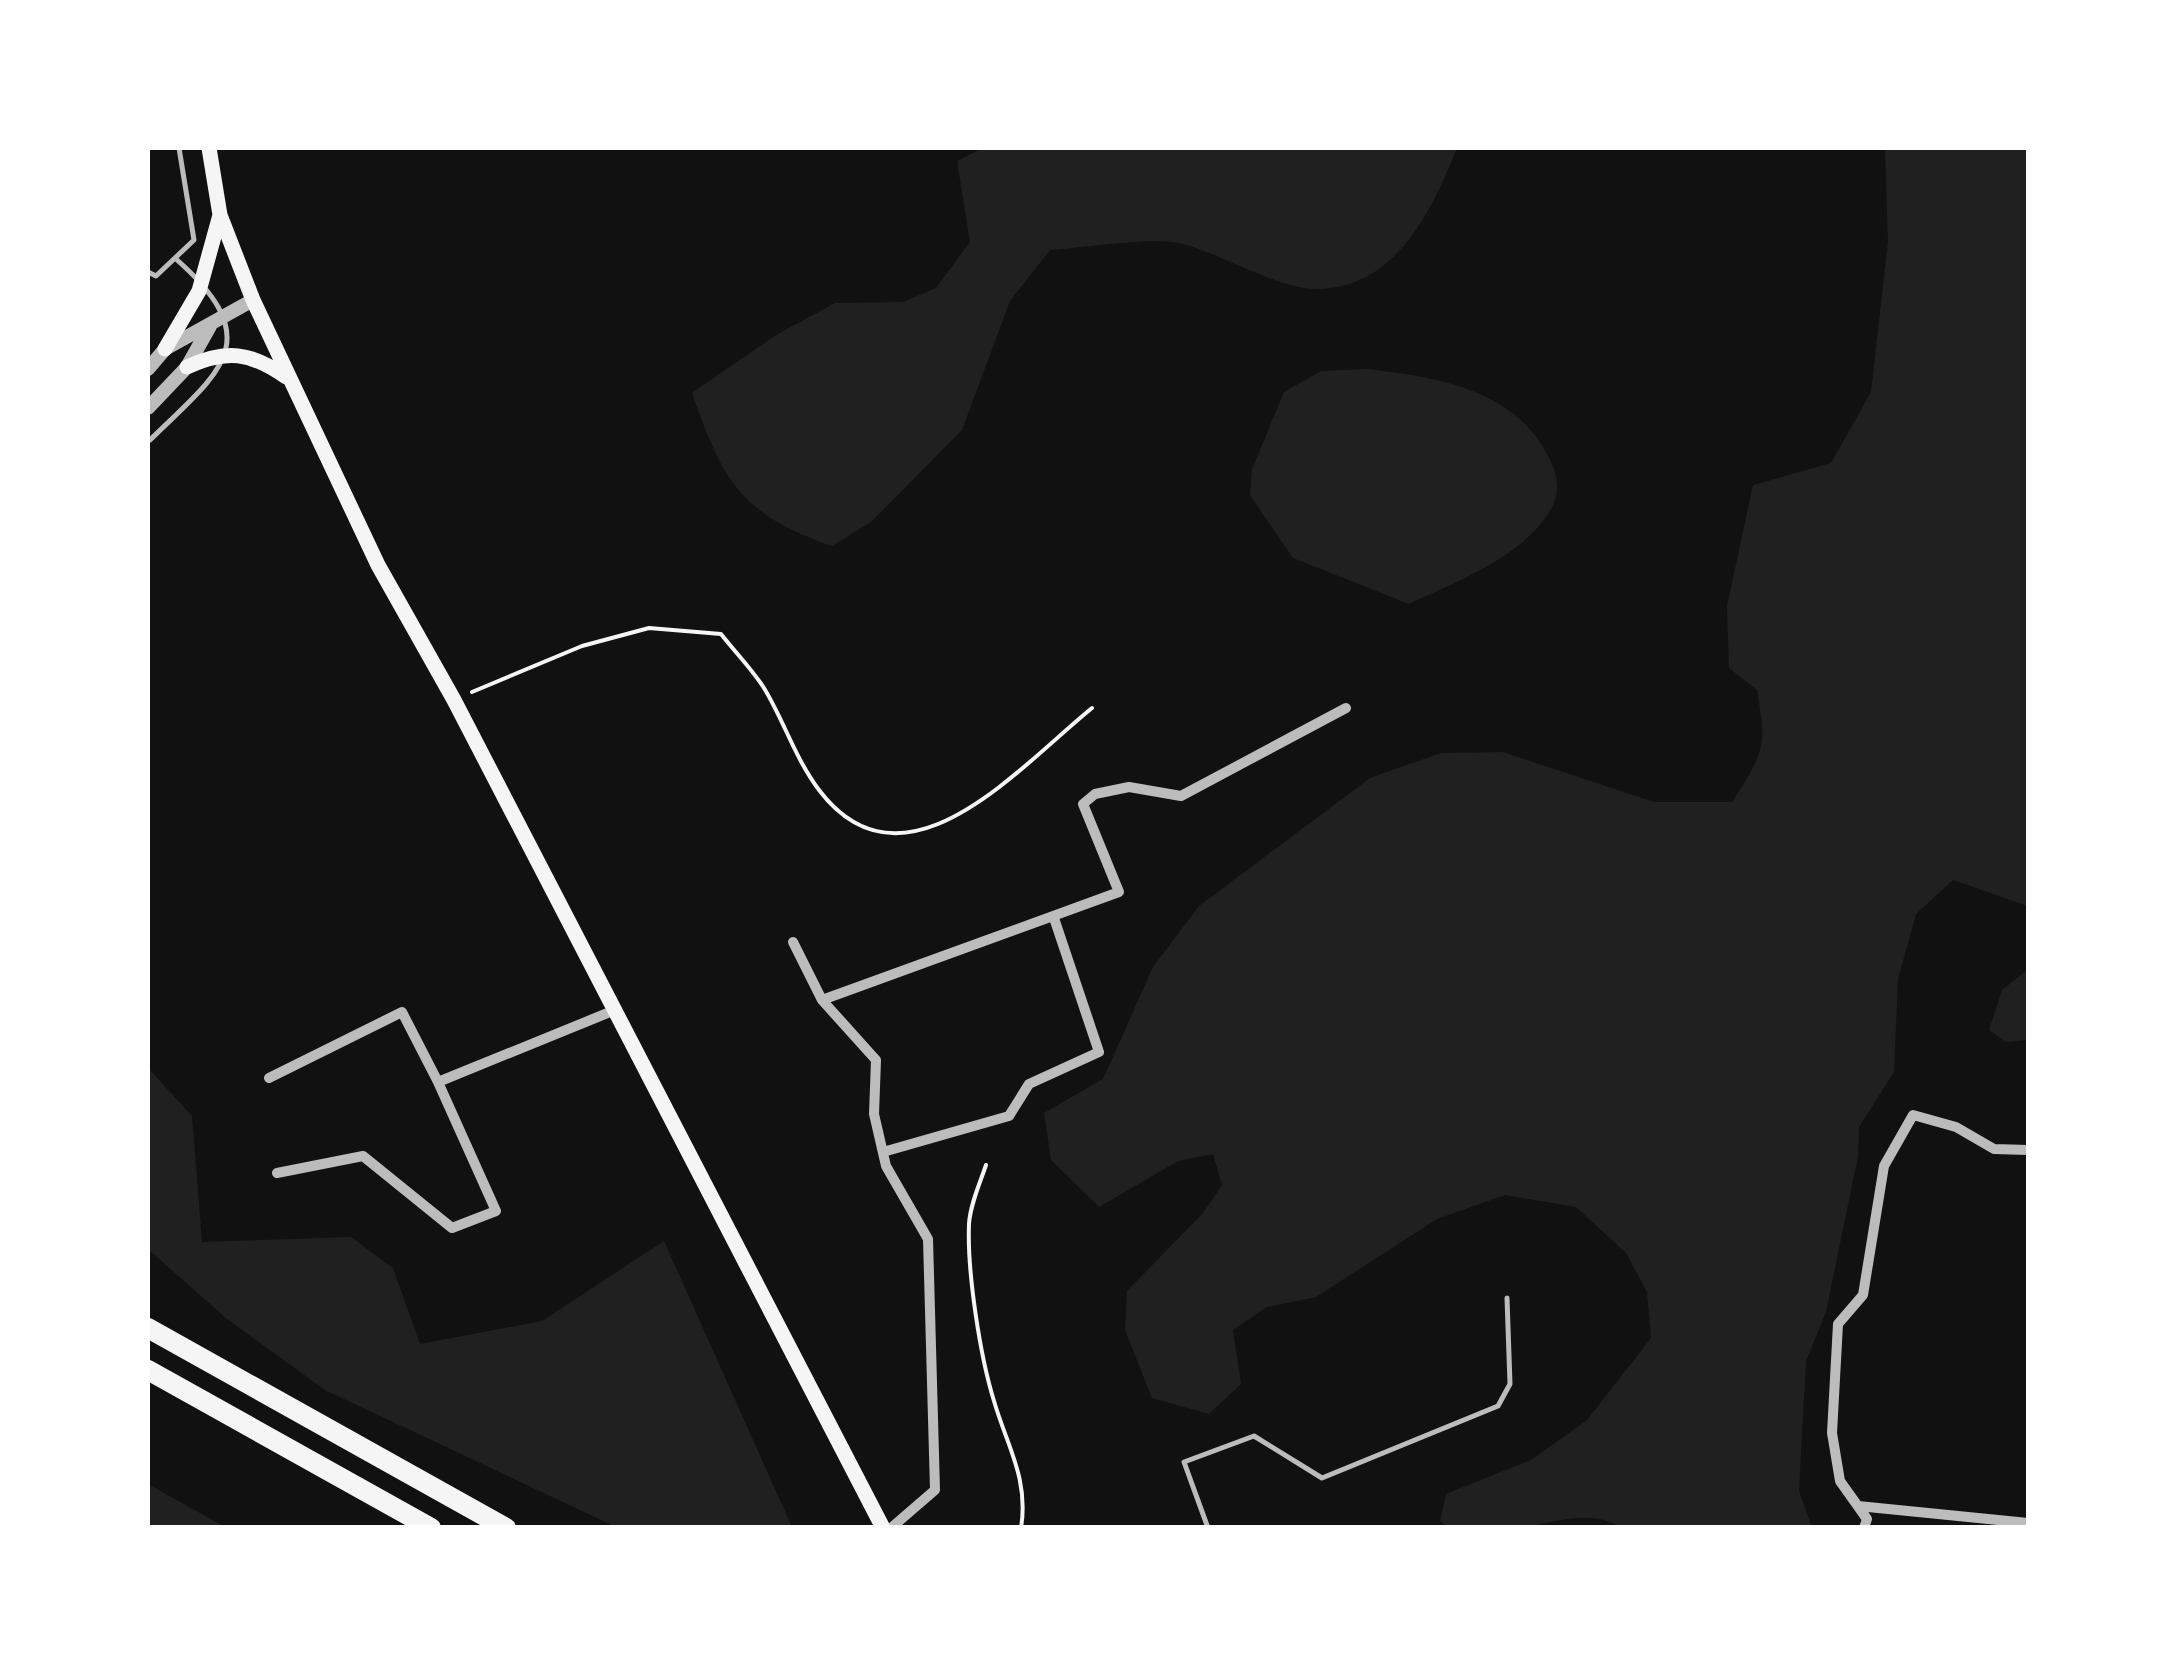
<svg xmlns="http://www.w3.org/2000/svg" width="2176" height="1675" font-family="Lora,serif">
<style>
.green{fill:#202020}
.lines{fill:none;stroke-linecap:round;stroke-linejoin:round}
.path{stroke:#f5f5f5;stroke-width:4}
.service{stroke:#bcbcbc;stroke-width:5}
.minor{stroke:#bcbcbc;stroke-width:10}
.tertiary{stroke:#bcbcbc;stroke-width:14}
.secondary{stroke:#f5f5f5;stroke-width:15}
.motorway{stroke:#f5f5f5;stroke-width:20}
</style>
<rect width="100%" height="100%" fill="#111"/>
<!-- green -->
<path class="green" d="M 983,148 L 1457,148 C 1432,210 1396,289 1316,289 C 1278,289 1218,252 1179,243 C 1151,237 1081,248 1050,250 L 1010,301 L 962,430 L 871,522 L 832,546 C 740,514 723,481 692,393 L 776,335 L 835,303 L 903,302 L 936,288 L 970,242 L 957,161 Z
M 1885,148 L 2028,148 L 2028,906 L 1953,880 L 1916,914 L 1898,979 L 1894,1072 L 1859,1127 L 1858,1156 L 1826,1312 L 1806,1361 L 1799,1491 L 1812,1527 L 1620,1527 C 1589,1508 1554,1523 1520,1528 C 1498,1531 1472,1528 1448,1527 L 1440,1521 L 1446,1494 L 1531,1460 L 1587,1420 L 1651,1338 L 1647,1292 L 1626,1253 L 1576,1207 L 1505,1195 L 1437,1219 L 1316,1297 L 1267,1307 L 1233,1330 L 1241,1384 L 1209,1414 L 1152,1398 L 1125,1330 L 1127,1291 L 1203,1213 L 1222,1185 L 1213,1154 L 1178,1161 L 1099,1207 L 1051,1160 L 1044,1113 L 1103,1079 L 1153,967 L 1199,906 L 1370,778 L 1441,753 L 1503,752 L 1654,802 L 1732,802 C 1764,753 1767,747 1757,690 L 1729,668 L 1727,606 L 1753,485 L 1831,463 L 1871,392 L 1888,242 Z
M 1367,369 C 1435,377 1512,388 1547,454 C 1556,469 1561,488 1553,505 C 1527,556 1457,581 1409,604 L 1293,558 L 1250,495 L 1252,469 L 1284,392 L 1321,371 Z
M 2028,969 L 2028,1040 L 2006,1042 L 1989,1030 L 2002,990 Z
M 148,1068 L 192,1116 L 202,1242 L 351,1237 L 393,1268 L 420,1344 L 542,1321 L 664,1241 L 792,1527 L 616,1527 L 325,1390 L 227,1319 L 148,1249 Z
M 148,1484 L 225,1527 L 148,1527 Z"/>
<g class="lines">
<!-- path -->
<path class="path" d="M 472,692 L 582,646 L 649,628 L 721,634 C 735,652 752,669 764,688 C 784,721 795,758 819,790 C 904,902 1018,768 1092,708
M 986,1165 C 980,1183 970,1205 969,1224 C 967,1271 980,1356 994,1401 C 1007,1446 1029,1479 1021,1528"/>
<!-- service -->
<path class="service" d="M 148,272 L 156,276 L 194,240 L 179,148
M 150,440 C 218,373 270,342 176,259
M 1208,1528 L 1184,1462 L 1254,1436 L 1322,1478 L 1498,1406 L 1510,1384 L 1507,1298"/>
<!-- minor -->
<path class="minor" d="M 793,942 L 822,1000 L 876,1060 L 874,1114 L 886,1166 L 928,1239 L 935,1490 L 891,1528
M 822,1000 L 1119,892 L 1083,804 L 1095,794 L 1129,787 L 1181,796 L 1346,708
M 269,1078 L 402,1012 L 438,1082 L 615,1010
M 883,1152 L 1009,1116 L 1029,1084 L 1099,1052 L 1054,918
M 277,1173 L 363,1156 L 452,1228 L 496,1211 L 438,1082
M 1858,1506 L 2028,1523
M 1864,1528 L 1867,1519 L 1840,1481 L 1832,1433 L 1838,1324 L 1863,1295 L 1884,1166 L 1913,1115 L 1956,1127 L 1994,1149 L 2028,1150"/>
<!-- tertiary -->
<path class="tertiary" d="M 148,369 L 165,349 L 253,300
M 148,408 L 187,367 L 210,326"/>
<!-- secondary -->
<path class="secondary" d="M 209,148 L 220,215 L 253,300 L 378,565 L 454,700 L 883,1528
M 165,349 L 199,291 L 220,215
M 187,367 C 226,349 251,352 286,377"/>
<!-- motorway -->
<path class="motorway" d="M 148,1328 L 506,1528
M 148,1370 L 431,1528"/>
</g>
<!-- border -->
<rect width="2176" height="1675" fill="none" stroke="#ffffff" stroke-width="300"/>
</svg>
